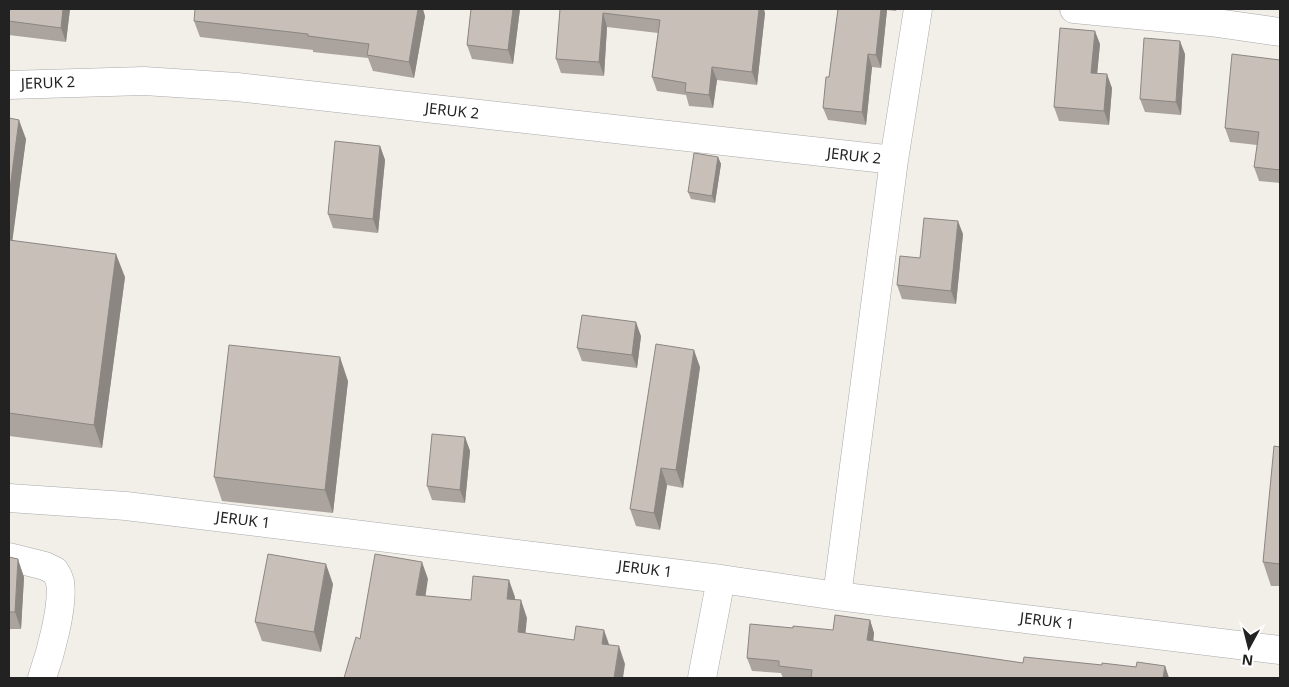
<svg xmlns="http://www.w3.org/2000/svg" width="1289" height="687" font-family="'Noto Sans',sans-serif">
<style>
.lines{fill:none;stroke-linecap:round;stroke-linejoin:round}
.minor-casing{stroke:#a9a9a9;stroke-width:29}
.minor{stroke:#fff;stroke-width:28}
.wall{fill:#aba49e}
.shaded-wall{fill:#8b8681}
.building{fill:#c7bfb8;stroke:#8b8681}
.labels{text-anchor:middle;stroke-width:4;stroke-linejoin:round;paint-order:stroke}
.street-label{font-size:15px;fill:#222;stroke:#fff}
</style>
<rect width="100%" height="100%" fill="#f2efe9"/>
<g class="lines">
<!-- minor casing -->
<g class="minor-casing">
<path id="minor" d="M 1074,9 L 1210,22 L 1280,32
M 9,85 L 144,81 L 237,87 L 894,160
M 9,498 L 126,506 L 721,579 L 837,596 L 1280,650
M 9,557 L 45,566 L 55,571 C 57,574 59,578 60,582 C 64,606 50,655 42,678
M 837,596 L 894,160 L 918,9
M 702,678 L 721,579"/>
</g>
<!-- minor -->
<use href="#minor" class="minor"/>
</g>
<!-- wall -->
<path class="wall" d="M 9,9 L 70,9 L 66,42 L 9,35 Z
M 471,9 L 520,9 L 513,64 L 472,59 L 467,45 Z
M 560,9 L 765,13 L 757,85 L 717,80 L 713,108 L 689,106 L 686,95 L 657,91 L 652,77 L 658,33 L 607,27 L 604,76 L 561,73 L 556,59 Z
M 835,9 L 897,9 L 896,11 L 887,10 L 881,68 L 872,67 L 866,125 L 828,120 L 823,108 L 829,77 L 838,9 Z
M 425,16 L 414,78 L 373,71 L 368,58 L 313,52 L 313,50 L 200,37 L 194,21 Z
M 1100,44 L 1097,73 L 1112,88 L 1109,125 L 1059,121 L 1054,107 Z
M 1185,54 L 1181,115 L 1145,112 L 1140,99 Z
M 1280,60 L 1280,183 L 1259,181 L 1254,167 L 1257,145 L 1230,142 L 1225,128 Z
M 9,118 L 26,139 L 12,240 L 125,277 L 102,448 L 9,436 Z
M 380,146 L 385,160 L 378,233 L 333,228 L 328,214 Z
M 718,157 L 721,164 L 715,203 L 691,199 L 688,192 Z
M 963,234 L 956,304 L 902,299 L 897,285 Z
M 641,336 L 637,368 L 582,361 L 577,348 Z
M 700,367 L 683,488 L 667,485 L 660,530 L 636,526 L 630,509 Z
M 348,381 L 333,513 L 222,501 L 214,477 Z
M 465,437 L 470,451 L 465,503 L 432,500 L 427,486 Z
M 1280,447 L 1280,586 L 1271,586 L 1263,562 Z
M 9,557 L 24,577 L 21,629 L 9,629 Z
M 333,584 L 321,652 L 262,641 L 255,622 Z
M 870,620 L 874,633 L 873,641 L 1023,663 L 1136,667 L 1165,666 L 1169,678 L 783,678 L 781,673 L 752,671 L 747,658 L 833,630 Z"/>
<!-- shaded-wall -->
<path class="shaded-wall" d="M 63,9 L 70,9 L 66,42 L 61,28 Z
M 418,9 L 423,9 L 425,16 L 414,78 L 409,62 Z
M 513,9 L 520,9 L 513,64 L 508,50 Z
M 759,9 L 764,9 L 765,13 L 757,85 L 752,72 Z
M 881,9 L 886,9 L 887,10 L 881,68 L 876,55 Z
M 603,13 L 607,27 L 604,76 L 599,62 Z
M 1095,31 L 1100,44 L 1096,86 L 1091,73 Z
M 1180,41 L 1185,54 L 1181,115 L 1176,102 Z
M 868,54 L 872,67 L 866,125 L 862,112 Z
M 712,67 L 717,80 L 713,108 L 709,95 Z
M 1107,74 L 1112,88 L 1109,125 L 1104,111 Z
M 19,120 L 26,139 L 11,251 L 9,245 L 9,196 Z
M 380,146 L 385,160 L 378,233 L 373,219 Z
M 718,157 L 721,164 L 715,203 L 712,196 Z
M 958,221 L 963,234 L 956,304 L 951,291 Z
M 116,254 L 125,277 L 102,448 L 94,425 Z
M 636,322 L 641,336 L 637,368 L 632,355 Z
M 694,350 L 700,367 L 683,488 L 676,470 Z
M 340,357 L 348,381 L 333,513 L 325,490 Z
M 465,437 L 470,451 L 465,503 L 460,490 Z
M 661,468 L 667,485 L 660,530 L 654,513 Z
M 18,559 L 24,577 L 21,629 L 15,612 Z
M 422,562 L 428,579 L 423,613 L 416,595 Z
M 326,564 L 333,584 L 321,652 L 314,632 Z
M 509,580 L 515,597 L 514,617 L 507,599 Z
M 521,600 L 527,618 L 524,649 L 518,632 Z
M 870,620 L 874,633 L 872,653 L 867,640 Z
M 604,630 L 610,647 L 602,644 Z
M 619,646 L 625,664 L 623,678 L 614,678 Z
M 1165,666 L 1169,678 L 1163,678 Z"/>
<!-- building -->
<path class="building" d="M 9,9 L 63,9 L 61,28 L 9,21 Z
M 195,9 L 418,9 L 409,62 L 367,55 L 369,44 L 308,36 L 308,34 L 194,21 Z
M 471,9 L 513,9 L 508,50 L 467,45 Z
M 560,9 L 759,9 L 752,72 L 712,67 L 709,95 L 685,92 L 686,83 L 652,77 L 660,20 L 603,13 L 599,62 L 556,59 Z
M 838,9 L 881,9 L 876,55 L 868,54 L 862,112 L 823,108 L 826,77 L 829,77 Z
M 1060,28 L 1095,31 L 1091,73 L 1107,74 L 1104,111 L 1054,107 Z
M 1144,38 L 1180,41 L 1176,102 L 1140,99 Z
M 1232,54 L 1280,60 L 1280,170 L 1254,167 L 1259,132 L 1225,128 Z
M 9,118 L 19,120 L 9,196 Z
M 335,141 L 380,146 L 373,219 L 328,214 Z
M 694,153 L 718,157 L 712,196 L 688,192 Z
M 924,218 L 958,221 L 951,291 L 897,285 L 900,256 L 920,258 Z
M 9,240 L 116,254 L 94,425 L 9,413 Z
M 582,315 L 636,322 L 632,355 L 577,348 Z
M 656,344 L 694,350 L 676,470 L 661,468 L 654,513 L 630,509 Z
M 229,345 L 340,357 L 325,490 L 214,477 Z
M 432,434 L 465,437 L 460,490 L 427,486 Z
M 1274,446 L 1280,447 L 1280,564 L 1263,562 Z
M 268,554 L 326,564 L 314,632 L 255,622 Z
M 375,554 L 422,562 L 416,595 L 471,600 L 473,576 L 509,580 L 507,599 L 521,600 L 518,632 L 574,640 L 576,626 L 604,630 L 602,644 L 619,646 L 614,678 L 344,678 L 356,637 L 360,639 Z
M 9,557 L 18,559 L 15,612 L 9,612 Z
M 835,615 L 870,620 L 867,640 L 1023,663 L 1024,657 L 1102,665 L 1102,663 L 1136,667 L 1137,662 L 1165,666 L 1163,678 L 811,678 L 812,670 L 779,666 L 779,661 L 747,658 L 750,624 L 793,628 L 793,626 L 833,630 Z"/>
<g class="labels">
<!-- street labels -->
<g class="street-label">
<text transform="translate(48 83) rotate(-2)" y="5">JERUK 2</text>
<text transform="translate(452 111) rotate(6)" y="5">JERUK 2</text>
<text transform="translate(854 156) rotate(6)" y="5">JERUK 2</text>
<text transform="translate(243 520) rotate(7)" y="5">JERUK 1</text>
<text transform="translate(645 569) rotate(7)" y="5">JERUK 1</text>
<text transform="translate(1047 621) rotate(7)" y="5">JERUK 1</text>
</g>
</g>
<!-- border -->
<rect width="1289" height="687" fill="none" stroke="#222222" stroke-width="20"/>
<!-- north arrow -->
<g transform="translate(1249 647) rotate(187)" stroke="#ffffff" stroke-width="4" paint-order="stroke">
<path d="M0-4L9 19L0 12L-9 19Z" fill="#222222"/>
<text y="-8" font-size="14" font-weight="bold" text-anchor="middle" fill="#222222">N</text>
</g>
</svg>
